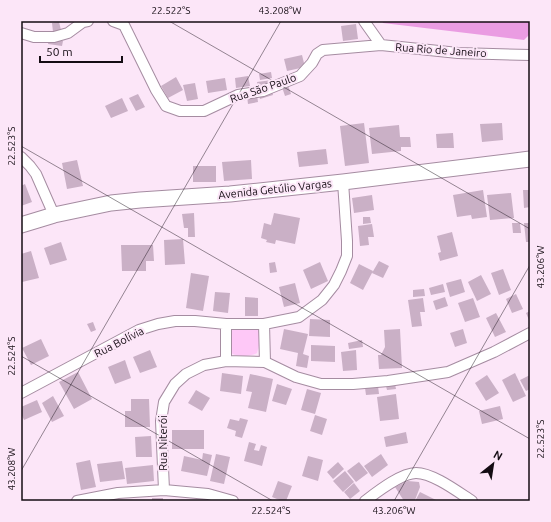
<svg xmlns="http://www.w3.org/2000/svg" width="551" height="522" font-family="Ubuntu,sans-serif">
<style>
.green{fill:#fec8f7}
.forest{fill:#ea9ce2}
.building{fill:#cab0c6}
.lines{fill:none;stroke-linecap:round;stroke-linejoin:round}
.street-casing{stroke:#a58ca1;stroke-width:12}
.secondary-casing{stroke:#a58ca1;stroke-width:17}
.street{stroke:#fff;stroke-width:10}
.secondary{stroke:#fff;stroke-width:15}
.ticks{fill:none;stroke:#140c13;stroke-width:1;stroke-opacity:0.45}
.labels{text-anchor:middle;stroke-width:4;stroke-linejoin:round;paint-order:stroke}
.street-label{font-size:11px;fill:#140c13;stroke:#fce6f8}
.neatline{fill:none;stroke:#140c13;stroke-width:1.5}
.ticks-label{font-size:10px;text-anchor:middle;fill:#140c13}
</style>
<rect width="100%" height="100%" fill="#fce6f8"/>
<!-- green -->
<path class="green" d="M 234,329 L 257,329 L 260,332 L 260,342 L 257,353 C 251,357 235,357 230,352 L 230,332 Z"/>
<!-- forest -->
<path class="forest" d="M 382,21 L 530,21 L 530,34 L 524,40 L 383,23 Z"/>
<!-- building -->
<path class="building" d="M 59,22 L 61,30 L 53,32 L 52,23 Z
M 356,24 L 358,39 L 343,41 L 341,26 Z
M 49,39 L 63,41 L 62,46 L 48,44 Z
M 302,55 L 305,67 L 287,71 L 284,59 Z
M 271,72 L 272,78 L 260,80 L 259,74 Z
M 248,76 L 250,86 L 236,88 L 235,78 Z
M 176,77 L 183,90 L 168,98 L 161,86 Z
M 225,78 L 227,90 L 208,93 L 206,81 Z
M 272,80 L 273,85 L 258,87 L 257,82 Z
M 195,83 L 198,99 L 187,101 L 183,85 Z
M 288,85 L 291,94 L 285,96 L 282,87 Z
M 272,91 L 273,95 L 260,99 L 259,94 Z
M 138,94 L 145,107 L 136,111 L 129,98 Z
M 257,95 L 258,102 L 248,104 L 247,96 Z
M 122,98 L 128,111 L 111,118 L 105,106 Z
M 364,123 L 369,163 L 345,166 L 340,126 Z
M 502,123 L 503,140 L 482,142 L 480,124 Z
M 399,125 L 400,137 L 410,137 L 411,147 L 401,147 L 401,151 L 372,154 L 369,128 Z
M 453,133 L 454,148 L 437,148 L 436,134 Z
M 326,149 L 328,164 L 299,167 L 297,152 Z
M 77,160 L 83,186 L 67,189 L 62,163 Z
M 251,160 L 252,179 L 224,181 L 222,162 Z
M 193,166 L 216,166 L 216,182 L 193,182 Z
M 25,184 L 32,202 L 21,206 L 21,186 Z
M 483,190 L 487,217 L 472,219 L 471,215 L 457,217 L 453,195 Z
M 523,190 L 530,190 L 530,207 L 524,208 Z
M 511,193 L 514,218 L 490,220 L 487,195 Z
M 372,195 L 374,210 L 354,213 L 352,198 Z
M 194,213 L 195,237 L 188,237 L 188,228 L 184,228 L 182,214 Z
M 274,213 L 300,218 L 295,244 L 276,240 L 275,244 L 266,242 L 267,240 L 261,238 L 264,223 L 271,225 Z
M 363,217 L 370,217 L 371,223 L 363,224 Z
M 512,223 L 520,223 L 521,233 L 513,233 Z
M 524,223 L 530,223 L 530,242 L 526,242 Z
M 372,224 L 374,237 L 368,237 L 369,245 L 360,246 L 358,226 Z
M 452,232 L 458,256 L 440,261 L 438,253 L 441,252 L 437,236 Z
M 183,239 L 185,264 L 165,265 L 164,240 Z
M 61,242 L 67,260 L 50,265 L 44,248 Z
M 121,245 L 153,245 L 154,261 L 146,261 L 146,271 L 122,271 Z
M 31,251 L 39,278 L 22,282 L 21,254 Z
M 379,261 L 389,266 L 383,278 L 372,273 Z
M 275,262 L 277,272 L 270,273 L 269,263 Z
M 320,262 L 328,281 L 311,289 L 303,270 Z
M 359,264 L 373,271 L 363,290 L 350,283 Z
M 503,269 L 511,290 L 499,295 L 491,273 Z
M 191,273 L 209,276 L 203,311 L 186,308 Z
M 481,275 L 491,294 L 477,301 L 468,282 Z
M 461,279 L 465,292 L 450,297 L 446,283 Z
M 295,283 L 300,303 L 284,307 L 279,287 Z
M 443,284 L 445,292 L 431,295 L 429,288 Z
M 424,289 L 425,296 L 413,297 L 413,290 Z
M 215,292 L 230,293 L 228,313 L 213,311 Z
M 516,294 L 523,309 L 512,313 L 506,299 Z
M 245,297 L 258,298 L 258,316 L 245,316 Z
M 445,297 L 448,306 L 436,310 L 433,301 Z
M 423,298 L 425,312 L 420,312 L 422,326 L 412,327 L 408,300 Z
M 473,298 L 480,317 L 465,322 L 458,303 Z
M 530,311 L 530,320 L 529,320 L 526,313 Z
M 496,313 L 506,332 L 495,337 L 486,318 Z
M 310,319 L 330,320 L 330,337 L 309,336 Z
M 93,322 L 96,330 L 91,332 L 87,324 Z
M 284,329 L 308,334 L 303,354 L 309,356 L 307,368 L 296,366 L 298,353 L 280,349 Z
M 400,329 L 402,368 L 379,369 L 378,355 L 381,355 L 385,347 L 384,330 Z
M 463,329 L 467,343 L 455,347 L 450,333 Z
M 41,339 L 49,356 L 31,365 L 22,348 Z
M 362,340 L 363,347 L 349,349 L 348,343 Z
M 311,345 L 335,346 L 335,362 L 311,361 Z
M 150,350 L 157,367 L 140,373 L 133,357 Z
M 356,350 L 357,370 L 343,371 L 341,352 Z
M 125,360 L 131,378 L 115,384 L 108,367 Z
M 78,372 L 92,399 L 74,409 L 59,382 Z
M 222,373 L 243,376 L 241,394 L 220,391 Z
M 515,373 L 526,396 L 513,402 L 502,380 Z
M 250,374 L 273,379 L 266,412 L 248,408 L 252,392 L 246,391 Z
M 487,375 L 499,393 L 486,401 L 475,383 Z
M 530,375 L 530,389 L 526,391 L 520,380 Z
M 277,384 L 292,389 L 286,405 L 272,401 Z
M 395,384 L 396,389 L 387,390 L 386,386 Z
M 378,386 L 379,394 L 366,395 L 365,388 Z
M 307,389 L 321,393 L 315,414 L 301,410 Z
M 196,390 L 210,398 L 202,411 L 188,403 Z
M 396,394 L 399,419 L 380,421 L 377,397 Z
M 53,396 L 64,416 L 52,422 L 42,403 Z
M 131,399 L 149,399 L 150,427 L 125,427 L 125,411 L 131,411 Z
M 37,400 L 42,412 L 24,420 L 21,413 L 21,407 Z
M 500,406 L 503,419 L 482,424 L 479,411 Z
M 315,415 L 327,419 L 322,435 L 310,431 Z
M 240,418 L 248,420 L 242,438 L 235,436 L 236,431 L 227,428 L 230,419 L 239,421 Z
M 172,430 L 204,430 L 204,449 L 172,449 Z
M 406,432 L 408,443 L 386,447 L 384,437 Z
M 151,436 L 152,457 L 136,457 L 135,437 Z
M 249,442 L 256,444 L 254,450 L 259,451 L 261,445 L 267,447 L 262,466 L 244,461 Z
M 203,453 L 212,455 L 207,476 L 181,471 L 184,456 L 202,460 Z
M 216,454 L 230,457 L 224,484 L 210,481 Z
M 381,454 L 388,465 L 372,477 L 364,466 Z
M 308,456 L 323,460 L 318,481 L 302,476 Z
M 90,460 L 96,487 L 81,490 L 76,463 Z
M 122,461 L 125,479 L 100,482 L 97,464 Z
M 338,462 L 344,469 L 333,479 L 327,472 Z
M 359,462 L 368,473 L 356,482 L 347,471 Z
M 153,465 L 154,481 L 127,484 L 125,468 Z
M 345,471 L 354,482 L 343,492 L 333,481 Z
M 278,481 L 292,486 L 286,501 L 282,501 L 272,497 Z
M 408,481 L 419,482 L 420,487 L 415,500 L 413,501 L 404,501 L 395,487 Z
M 354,483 L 360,491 L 350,499 L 344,492 Z
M 420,492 L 436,500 L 435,501 L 415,501 Z
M 152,498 L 163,498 L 163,501 L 152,501 Z"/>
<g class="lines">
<!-- street casing -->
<g class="street-casing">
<path id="street" d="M 113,21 L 124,25 L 156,90 L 166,106 L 180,111 L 204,111 L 238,95 L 263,91 L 300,76 L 312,63 L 317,54 L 323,50 L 381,45
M 364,21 L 381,45 L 458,53 L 530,55
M 21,33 L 34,37 L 54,37 L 68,33 L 83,22 L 88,21
M 21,157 L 30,166 L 36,174 L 54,215
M 264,324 L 299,317 L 322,300 L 334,285 L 341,271 L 347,256 L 347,241 L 343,182
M 265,362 L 296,377 L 321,384 L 353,384 L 388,381 L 448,372 L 494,352 L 530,333
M 21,393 L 139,330 L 158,324 L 175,321 L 195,321 L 226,324 L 264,324 L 265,362 L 226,361 L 226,324
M 164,490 L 161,421 L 164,402 L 175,384 L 186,374 L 204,365 L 226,361
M 77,501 L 118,493 L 164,490 L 208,494 L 233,501
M 365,501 C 377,492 401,473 416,473 C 433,473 458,492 472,501"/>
</g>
<!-- secondary casing -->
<g class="secondary-casing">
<path id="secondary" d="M 21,225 L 54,215 L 111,203 L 140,200 L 230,194 L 343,182 L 530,159"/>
</g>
<!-- street -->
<use href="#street" class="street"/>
<!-- secondary -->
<use href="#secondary" class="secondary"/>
</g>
<!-- ticks -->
<path class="ticks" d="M 169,21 L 530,229M 21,146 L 530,439M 21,356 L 273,501M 21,471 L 281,21M 394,501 L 530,265"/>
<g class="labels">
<!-- street labels -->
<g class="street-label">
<text transform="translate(441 50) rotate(4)" y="4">Rua Rio de Janeiro</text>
<text transform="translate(263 88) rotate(-19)" y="4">Rua São Paulo</text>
<text transform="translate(275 189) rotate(-6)" y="4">Avenida Getúlio Vargas</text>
<text transform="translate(119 342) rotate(-27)" y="4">Rua Bolívia</text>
<text transform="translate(163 443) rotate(-90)" y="4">Rua Niterói</text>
</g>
</g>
<!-- border -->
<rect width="551" height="522" fill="none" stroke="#fce6f8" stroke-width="44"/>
<!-- north arrow -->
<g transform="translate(493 464) rotate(30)" stroke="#fce6f8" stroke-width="3" paint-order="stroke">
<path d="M0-3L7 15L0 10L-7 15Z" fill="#140c13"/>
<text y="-6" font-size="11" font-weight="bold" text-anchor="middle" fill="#140c13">N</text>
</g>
<!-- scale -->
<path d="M40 56v6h82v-6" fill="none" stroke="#140c13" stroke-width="2"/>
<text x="46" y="56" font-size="12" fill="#140c13" stroke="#fce6f8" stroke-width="3" paint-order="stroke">50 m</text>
<rect x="22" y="22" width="507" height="478" class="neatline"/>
<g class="ticks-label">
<text x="171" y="14">22.522°S</text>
<text x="280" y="14">43.208°W</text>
<text transform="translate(11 146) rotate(-90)" y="4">22.523°S</text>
<text transform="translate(540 267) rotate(-90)" y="4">43.206°W</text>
<text transform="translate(11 356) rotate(-90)" y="4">22.524°S</text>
<text transform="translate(540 439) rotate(-90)" y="4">22.523°S</text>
<text transform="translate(11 469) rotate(-90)" y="4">43.208°W</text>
<text x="271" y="514">22.524°S</text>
<text x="394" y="514">43.206°W</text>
</g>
</svg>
